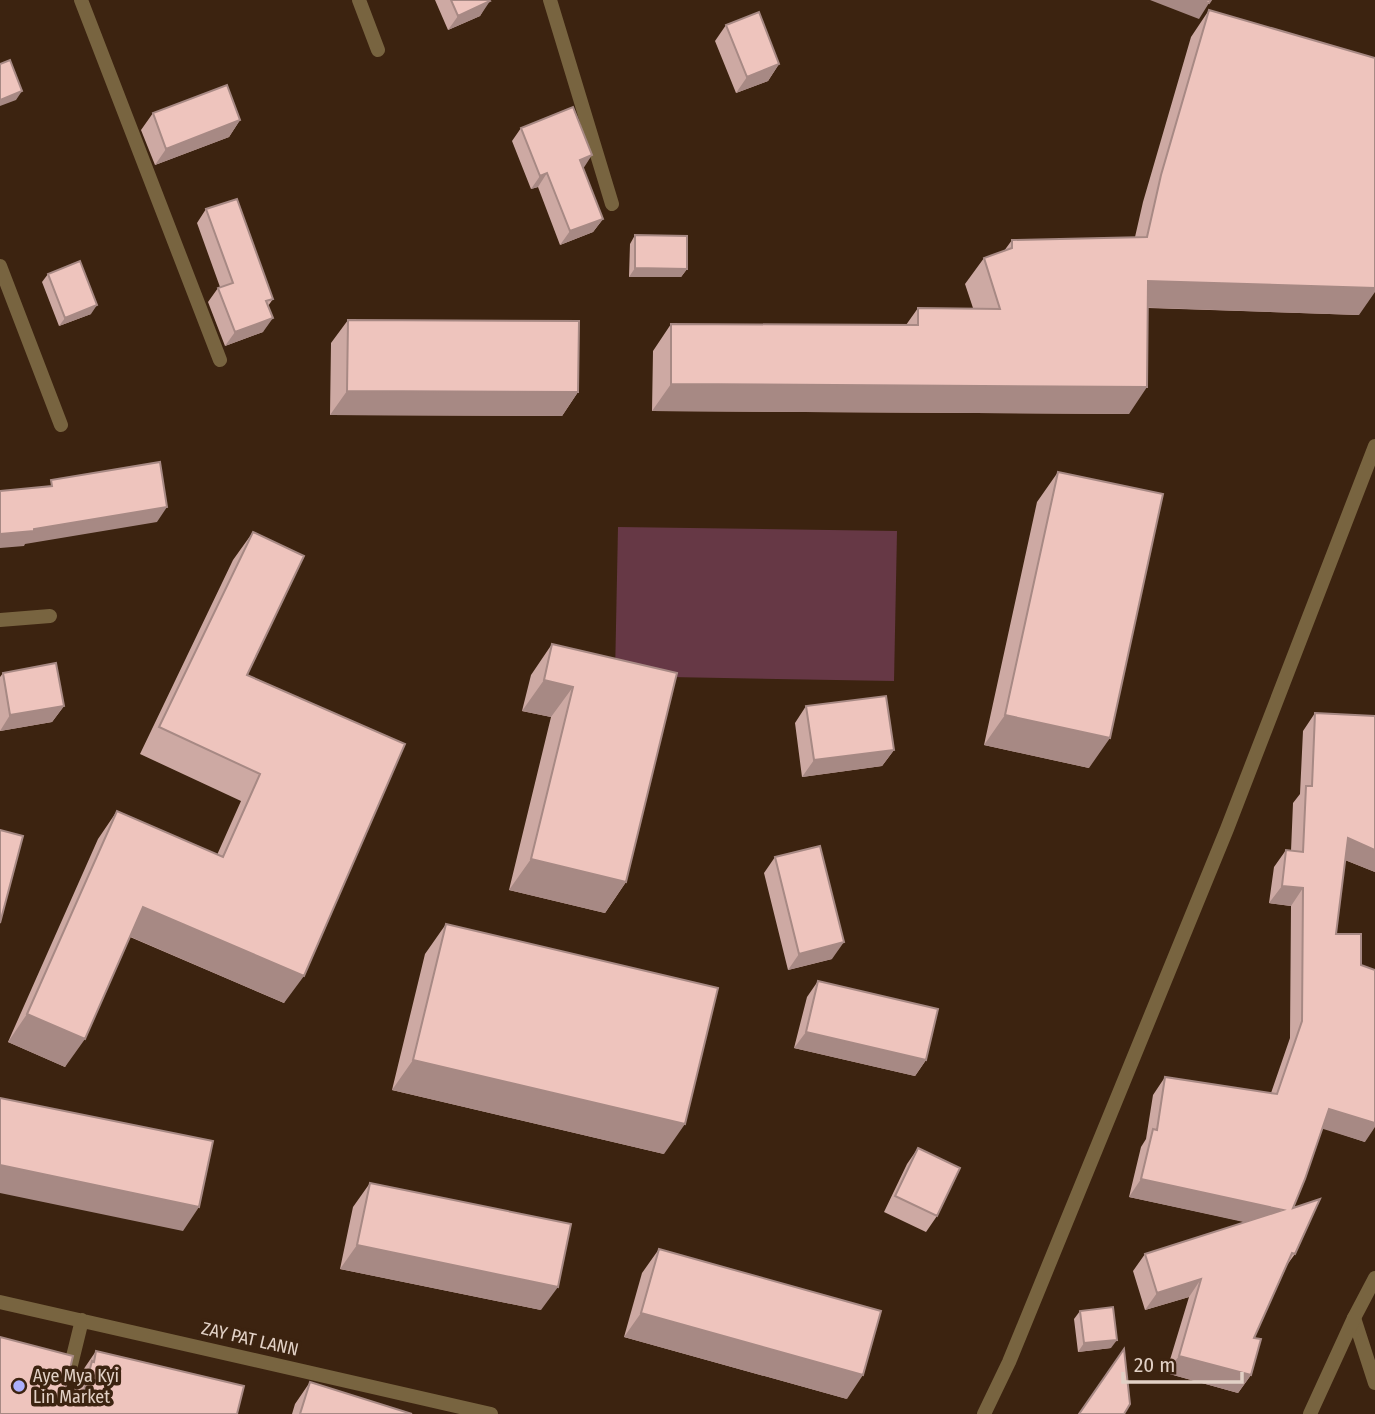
<svg xmlns="http://www.w3.org/2000/svg" width="1375" height="1414" font-family="'Fira Sans Condensed',sans-serif">
<style>
.green{fill:#663845}
.lines{fill:none;stroke-linecap:round;stroke-linejoin:round}
.minor{stroke:#786440;stroke-width:14}
.tertiary{stroke:#786440;stroke-width:14}
.wall{fill:#cda9a3}
.shaded-wall{fill:#a78984}
.building{fill:#eec4bd;stroke:#a78984;stroke-width:2}
.poi-dot{fill:#acaffb;stroke:#3c2310;stroke-width:2.5}
.labels{text-anchor:middle;stroke-width:7;stroke-linejoin:round;paint-order:stroke}
.street-label{font-size:18px;fill:#e2d1c6;stroke:#3c2310}
.poi-label{font-size:18px;fill:#e2d1c6;stroke:#3c2310;text-anchor:start}
</style>
<rect width="100%" height="100%" fill="#3c2310"/>
<!-- green -->
<path class="green" d="M 618,527 L 897,531 L 894,681 L 615,676 Z"/>
<g class="lines">
<!-- minor -->
<path class="minor" d="M 81,0 L 220,360
M 359,0 L 378,50
M 550,0 L 612,204
M 0,266 L 61,425
M 0,620 L 50,616
M 0,1302 L 491,1414
M 1354,1318 L 1375,1383
M 69,1373 L 82,1320
M 984,1414 L 1009,1362 L 1227,829 L 1375,446"/>
<!-- tertiary -->
<path class="tertiary" d="M 1310,1414 L 1354,1318 L 1375,1278"/>
</g>
<!-- wall -->
<path class="wall" d="M 435,0 L 489,0 L 480,16 L 448,30 Z
M 1209,10 L 1359,315 L 1148,308 L 1129,414 L 652,411 L 653,351 L 671,324 L 906,325 L 918,308 L 973,308 L 965,284 L 984,258 L 1004,251 L 1012,240 L 1135,237 L 1143,202 L 1191,37 Z
M 726,25 L 779,64 L 768,81 L 736,93 L 715,41 Z
M 153,113 L 240,120 L 229,137 L 155,165 L 141,130 Z
M 521,128 L 603,219 L 593,232 L 560,245 L 538,187 L 531,189 L 512,141 Z
M 206,209 L 273,299 L 268,306 L 263,332 L 225,346 L 208,302 L 218,288 L 220,287 L 197,223 Z
M 635,235 L 687,269 L 681,277 L 629,277 L 630,244 Z
M 48,274 L 91,314 L 59,326 L 42,282 Z
M 348,320 L 578,392 L 562,416 L 330,415 L 331,343 Z
M 1058,472 L 1089,768 L 984,745 L 1037,502 Z
M 253,532 L 247,675 L 405,744 L 284,1003 L 130,937 L 65,1067 L 8,1042 L 98,839 L 117,811 L 217,855 L 241,801 L 140,754 L 233,560 Z
M 552,644 L 677,673 L 626,882 L 605,913 L 509,890 L 551,717 L 522,711 L 531,675 Z
M 3,673 L 64,706 L 52,722 L 0,731 L 0,677 Z
M 806,706 L 894,750 L 882,766 L 802,777 L 795,723 Z
M 1315,713 L 1375,872 L 1345,860 L 1336,934 L 1361,965 L 1365,1142 L 1323,1128 L 1293,1208 L 1295,1254 L 1287,1265 L 1254,1338 L 1251,1375 L 1238,1393 L 1166,1373 L 1189,1297 L 1145,1310 L 1133,1271 L 1145,1254 L 1246,1222 L 1129,1197 L 1141,1147 L 1146,1139 L 1153,1095 L 1165,1077 L 1271,1093 L 1290,1038 L 1291,906 L 1269,903 L 1274,867 L 1286,850 L 1291,851 L 1293,803 L 1300,794 L 1303,731 Z
M 775,857 L 832,959 L 788,970 L 764,873 Z
M 446,924 L 664,1154 L 392,1090 L 425,954 Z
M 818,981 L 926,1060 L 915,1076 L 794,1048 L 807,997 Z
M 918,1148 L 937,1216 L 926,1232 L 884,1212 L 907,1164 Z
M 370,1183 L 541,1310 L 340,1269 L 353,1207 Z
M 659,1249 L 847,1399 L 624,1337 L 642,1273 Z
M 1080,1311 L 1111,1348 L 1078,1352 L 1074,1319 Z
M 96,1351 L 237,1414 L 0,1414 L 65,1390 L 67,1398 L 72,1401 L 76,1383 L 80,1378 L 81,1373 Z
M 310,1382 L 412,1414 L 292,1414 L 295,1404 Z"/>
<!-- shaded-wall -->
<path class="shaded-wall" d="M 1150,0 L 1201,0 L 1209,3 L 1199,19 Z
M 490,1 L 480,16 L 448,30 L 458,16 Z
M 779,64 L 768,81 L 736,93 L 747,77 Z
M 22,91 L 16,100 L 0,106 L 0,100 Z
M 240,120 L 229,137 L 155,165 L 166,149 Z
M 592,155 L 583,169 L 580,160 Z
M 547,173 L 538,187 L 531,189 L 540,176 Z
M 603,219 L 593,232 L 560,245 L 570,231 Z
M 635,268 L 687,269 L 681,277 L 629,277 Z
M 1148,281 L 1375,288 L 1375,292 L 1359,315 L 1130,307 Z
M 97,305 L 91,314 L 59,326 L 65,318 Z
M 273,318 L 263,332 L 225,346 L 235,332 Z
M 671,384 L 1147,387 L 1129,414 L 652,411 Z
M 347,391 L 578,392 L 562,416 L 330,415 Z
M 167,507 L 157,522 L 25,544 L 24,546 L 0,548 L 0,534 Z
M 544,680 L 573,687 L 551,717 L 522,711 Z
M 64,706 L 52,722 L 0,731 L 10,715 Z
M 1005,715 L 1110,738 L 1089,768 L 984,745 Z
M 894,750 L 882,766 L 802,777 L 814,760 Z
M 1348,838 L 1375,850 L 1375,872 L 1335,856 Z
M 531,859 L 626,882 L 605,913 L 509,890 Z
M 1282,886 L 1303,888 L 1291,906 L 1269,903 Z
M 143,907 L 304,976 L 284,1003 L 124,934 Z
M 844,942 L 832,959 L 788,970 L 799,954 Z
M 27,1014 L 85,1039 L 65,1067 L 8,1042 Z
M 806,1032 L 926,1060 L 915,1076 L 794,1048 Z
M 413,1060 L 685,1124 L 664,1154 L 392,1090 Z
M 1329,1109 L 1375,1123 L 1375,1127 L 1365,1142 L 1317,1127 Z
M 0,1165 L 199,1207 L 183,1231 L 0,1193 Z
M 1141,1179 L 1283,1210 L 1271,1228 L 1129,1197 Z
M 357,1245 L 558,1287 L 541,1310 L 340,1269 Z
M 1201,1279 L 1189,1297 L 1145,1310 L 1157,1293 Z
M 641,1313 L 863,1375 L 847,1399 L 624,1337 Z
M 1117,1340 L 1111,1348 L 1078,1352 L 1084,1343 Z
M 1179,1356 L 1251,1375 L 1238,1393 L 1166,1373 Z"/>
<!-- building -->
<path class="building" d="M 451,0 L 489,0 L 490,1 L 458,16 Z
M 1201,0 L 1211,0 L 1209,3 Z
M 1209,10 L 1375,58 L 1375,288 L 1148,281 L 1147,387 L 671,384 L 671,324 L 918,325 L 918,308 L 1000,309 L 984,258 L 1012,248 L 1012,240 L 1147,237 L 1161,175 Z
M 759,12 L 779,64 L 747,77 L 726,25 Z
M 10,60 L 22,91 L 0,100 L 0,64 Z
M 227,85 L 240,120 L 166,149 L 153,113 Z
M 573,107 L 592,155 L 580,160 L 603,219 L 570,231 L 547,173 L 540,176 L 521,128 Z
M 237,199 L 273,299 L 266,301 L 273,318 L 235,332 L 218,288 L 233,283 L 206,209 Z
M 635,235 L 687,236 L 687,269 L 635,268 Z
M 80,261 L 97,305 L 65,318 L 48,274 Z
M 348,320 L 579,321 L 578,392 L 347,391 Z
M 160,462 L 167,507 L 34,529 L 34,531 L 0,534 L 0,491 L 52,486 L 51,480 Z
M 1058,472 L 1163,494 L 1110,738 L 1005,715 Z
M 253,532 L 304,556 L 247,675 L 405,744 L 304,976 L 143,907 L 85,1039 L 27,1014 L 117,811 L 223,857 L 260,774 L 159,727 Z
M 552,644 L 677,673 L 626,882 L 531,859 L 573,687 L 544,680 Z
M 56,663 L 64,706 L 10,715 L 3,673 Z
M 886,696 L 894,750 L 814,760 L 806,706 Z
M 1315,713 L 1375,716 L 1375,850 L 1348,838 L 1336,934 L 1361,934 L 1361,965 L 1375,970 L 1375,1123 L 1329,1109 L 1305,1179 L 1293,1208 L 1320,1199 L 1295,1254 L 1292,1253 L 1254,1338 L 1261,1339 L 1251,1375 L 1179,1356 L 1201,1279 L 1157,1293 L 1145,1254 L 1283,1210 L 1141,1179 L 1153,1129 L 1157,1130 L 1165,1077 L 1277,1094 L 1302,1021 L 1303,888 L 1282,886 L 1286,850 L 1303,852 L 1306,786 L 1312,786 Z
M 0,830 L 23,836 L 0,923 Z
M 820,846 L 844,942 L 799,954 L 775,857 Z
M 446,924 L 718,988 L 685,1124 L 413,1060 Z
M 818,981 L 938,1009 L 926,1060 L 806,1032 Z
M 0,1098 L 213,1141 L 199,1207 L 0,1165 Z
M 918,1148 L 960,1168 L 937,1216 L 895,1196 Z
M 370,1183 L 571,1224 L 558,1287 L 357,1245 Z
M 659,1249 L 881,1311 L 863,1375 L 641,1313 Z
M 1113,1307 L 1117,1340 L 1084,1343 L 1080,1311 Z
M 0,1337 L 73,1356 L 65,1390 L 67,1398 L 73,1401 L 81,1399 L 83,1395 L 92,1361 L 94,1362 L 96,1351 L 244,1386 L 237,1414 L 0,1414 Z
M 1124,1349 L 1130,1404 L 1124,1414 L 1079,1414 Z
M 310,1382 L 412,1414 L 300,1414 Z"/>
<!-- markers -->
<circle class="poi-dot" cx="19" cy="1386" r="7"/>
<g class="labels">
<!-- street labels -->
<g class="street-label">
<text transform="translate(250 1339) rotate(13)" y="6">ZAY PAT LANN</text>
</g>
<!-- poi labels -->
<g class="poi-label">
<text x="33" y="1382">Aye Mya Kyi<tspan x="33" dy="21">Lin Market</tspan></text>
</g>
</g>
<!-- scale -->
<path d="M1123 1372v10h119v-10" fill="none" stroke="#e2d1c6" stroke-width="3.5"/>
<text x="1134" y="1372" font-size="21" fill="#e2d1c6" stroke="#3c2310" stroke-width="5" paint-order="stroke">20 m</text>
</svg>
